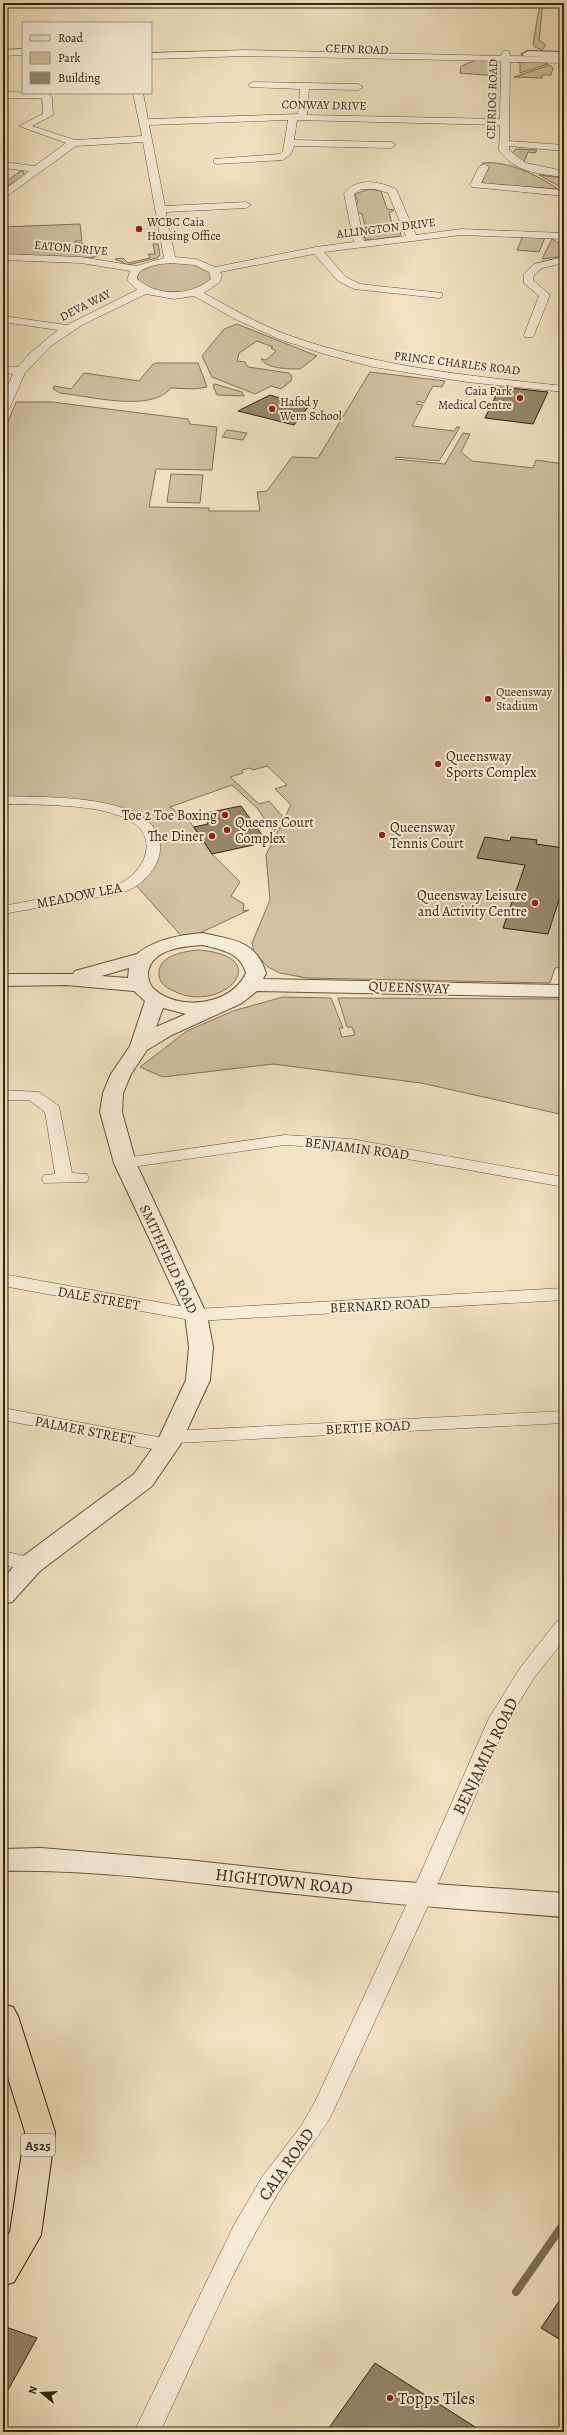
<svg xmlns="http://www.w3.org/2000/svg" width="567" height="2435" font-family="Alegreya,serif">
<style>
.green{fill:#d3c2a3;stroke:#84735a}
.lines{fill:none;stroke-linecap:round;stroke-linejoin:round}
.stream{stroke:#806f56;stroke-width:8}
.building{fill:#98876c;stroke:#352410}
.minor-casing{stroke:#64543c;stroke-width:1}
.tertiary-casing{stroke:#64543c;stroke-width:2}
.primary-casing{stroke:#352410;stroke-width:2}
.minor{fill:#f7ecd7;fill-rule:evenodd}
.tertiary{fill:#f7ecd7;fill-rule:evenodd}
.primary{fill:#f3e2c1;fill-rule:evenodd}
.poi-dot{fill:#8f2418;stroke:#f7ecd7;stroke-width:1.5}
.labels{text-anchor:middle;stroke-width:4;stroke-linejoin:round;paint-order:stroke}
.far-street-label{font-size:12px;fill:#352410;stroke:#f7ecd7}
.far-poi-label{font-size:12px;fill:#352410;stroke:#f7ecd7;text-anchor:start}
.shield{fill:#f7ecd7;stroke:#6f604c;stroke-width:1}
.shield-label{font-size:13px;font-weight:bold;fill:#352410}
.poi-label{font-size:14px;fill:#352410;stroke:#f7ecd7;text-anchor:start}
.street-label{font-size:14px;fill:#352410;stroke:#f7ecd7}
.near-street-label{font-size:17px;fill:#352410;stroke:#f7ecd7}
.near-poi-label{font-size:17px;fill:#352410;stroke:#f7ecd7;text-anchor:start}
</style>
<rect width="100%" height="100%" fill="#f3e2c1"/>
<filter id="stains"><feTurbulence type="fractalNoise" baseFrequency=".005" numOctaves="4"/><feColorMatrix values="0 0 0 0 .2 0 0 0 0 .09 0 0 0 0 .02 0 0 0 .5 -.17"/></filter>
<radialGradient id="worn" r=".72"><stop offset=".6" stop-color="#630" stop-opacity="0"/><stop offset="1" stop-color="#630" stop-opacity=".3"/></radialGradient>
<!-- green -->
<path class="green" d="M 540,3 L 543,3 L 539,40 L 546,45 L 542,50 L 535,47 L 533,44 Z
M 476,60 L 498,60 L 498,62 L 492,62 L 491,74 L 497,76 L 460,73 L 461,66 Z
M 513,61 L 541,61 L 548,64 L 520,73 L 520,63 Z
M 550,65 L 553,68 L 551,75 L 542,75 L 542,78 L 514,77 Z
M 516,149 L 537,150 L 535,153 L 528,152 L 524,162 L 512,153 Z
M 483,163 C 507,160 539,176 558,189 L 485,184 L 482,181 L 489,167 L 482,166 Z
M 22,170 L 25,175 L 3,189 L 3,184 Z
M 539,175 L 564,178 L 564,189 Z
M 369,189 L 381,191 L 387,209 L 394,210 L 389,213 L 392,223 L 397,224 L 401,234 L 400,236 L 372,240 L 365,239 L 364,234 L 367,232 L 362,214 L 357,212 L 354,205 L 358,203 L 355,194 Z
M 80,224 L 82,241 L 75,241 L 75,243 L 83,243 L 84,248 L 102,247 L 106,251 L 104,254 L 90,258 L 3,254 L 3,227 Z
M 523,236 L 545,238 L 539,252 L 517,250 Z
M 552,239 L 564,246 L 564,256 L 542,259 Z
M 153,244 L 158,244 L 160,255 L 157,258 L 128,265 L 115,259 L 123,258 L 128,263 L 150,258 L 148,254 L 155,254 Z
M 171,262 L 194,264 L 210,272 L 212,277 C 204,295 167,294 151,289 C 146,287 142,283 138,280 L 137,275 C 145,265 158,264 171,262 Z
M 237,324 L 317,356 L 300,369 C 290,369 266,369 261,359 L 266,360 L 276,351 L 271,348 L 273,347 L 257,341 L 239,353 L 237,361 L 245,362 L 248,367 L 289,373 L 292,376 L 291,381 L 281,389 L 271,386 L 255,394 L 212,377 L 202,356 L 224,329 Z
M 157,363 L 198,363 L 207,387 L 194,389 L 171,388 C 151,413 89,396 60,393 L 53,389 L 54,386 L 71,389 L 84,373 L 139,381 L 153,364 Z
M 370,372 L 445,381 L 442,387 L 433,386 L 424,403 L 418,401 L 416,404 L 423,405 L 412,426 L 454,431 L 457,427 L 460,427 L 439,461 L 396,457 L 395,459 L 445,464 L 463,433 L 470,434 L 461,452 L 472,461 L 533,468 L 536,460 L 564,464 L 564,967 L 555,968 L 550,983 L 307,978 L 280,973 L 268,967 L 254,952 L 252,943 L 270,900 L 266,855 L 291,805 L 275,789 L 287,785 L 267,766 L 253,770 L 250,768 L 242,770 L 243,773 L 230,777 L 259,804 L 269,801 L 282,816 L 274,832 L 257,808 L 232,785 L 170,807 L 190,822 L 212,854 L 240,882 L 231,896 L 244,904 L 243,911 L 249,910 L 185,940 L 134,883 L 151,861 L 143,825 L 100,805 L 3,798 L 3,434 L 16,402 L 52,402 L 188,419 L 190,424 L 217,427 L 212,470 L 156,469 L 149,507 L 209,508 L 209,511 L 260,511 L 257,492 L 267,491 L 292,457 L 318,458 Z
M 215,384 L 242,392 L 244,396 L 217,395 L 213,385 Z
M 227,430 L 247,433 L 243,440 L 222,437 Z
M 171,474 L 203,475 L 200,503 L 167,502 Z
M 199,950 C 280,957 219,1017 172,990 C 165,987 159,982 159,974 C 158,955 186,951 199,950 Z
M 283,997 L 331,998 L 343,1028 L 339,1028 L 342,1037 L 355,1035 L 352,1027 L 347,1027 L 338,998 L 564,999 L 564,1115 L 421,1083 L 273,1064 L 163,1077 L 140,1067 L 187,1031 L 233,1011 Z"/>
<g class="lines">
<!-- stream -->
<path class="stream" d="M 516,2292 L 564,2223"/>
</g>
<!-- building -->
<path class="building" d="M 500,387 L 548,392 L 533,424 L 485,418 Z
M 270,395 L 283,399 L 309,406 L 294,425 L 238,411 Z
M 241,806 L 267,842 L 212,854 L 194,827 L 208,824 L 201,814 Z
M 485,837 L 510,841 L 511,837 L 537,840 L 536,844 L 564,848 L 564,884 L 548,934 L 503,928 L 525,865 L 477,858 Z
M 564,2294 L 564,2342 L 541,2328 Z
M 3,2326 L 37,2338 L 3,2399 Z
M 375,2363 L 483,2432 L 326,2432 Z"/>
<g class="lines">
<!-- minor casing -->
<g class="minor-casing">
<path id="minor" d="M 23,49 L 23,55 L 3,56 L 3,50 Z
M 246,50 L 501,56 L 503,51 L 509,51 L 510,56 L 564,57 L 564,63 L 510,62 L 509,141 L 564,145 L 564,151 L 509,146 L 509,150 L 526,163 L 564,171 L 564,177 C 539,174 514,172 499,150 L 500,125 L 297,120 L 294,140 L 391,142 L 396,145 L 391,148 L 294,146 L 291,154 L 283,160 L 217,164 L 214,163 L 214,159 L 280,154 L 283,151 L 288,120 L 149,125 L 165,206 L 246,202 L 251,205 L 246,208 L 166,212 L 175,257 L 196,259 L 215,267 L 316,247 L 354,242 L 344,194 C 356,177 378,181 396,189 L 416,235 L 461,229 L 564,233 L 564,239 L 461,235 L 324,252 L 346,277 L 360,284 L 442,293 L 442,297 L 438,298 L 354,289 L 338,281 L 314,254 L 220,272 L 222,275 L 220,282 L 204,293 C 231,308 258,324 288,335 C 377,367 470,376 564,386 L 564,392 L 467,382 L 373,367 L 324,354 L 279,339 L 235,319 L 194,296 L 174,299 L 146,294 L 82,325 L 51,346 L 25,373 L 9,409 L 3,412 L 3,396 L 13,374 L 3,373 L 3,367 L 18,367 L 29,354 L 58,330 L 3,322 L 3,316 L 67,325 L 137,290 L 127,280 L 130,271 L 81,263 L 3,260 L 3,254 L 81,257 L 136,266 L 164,258 L 143,142 L 76,146 L 3,199 L 3,191 L 29,171 L 3,168 L 3,162 L 35,166 L 66,143 L 19,126 L 43,114 L 42,98 L 3,98 L 3,92 L 48,93 L 52,97 L 53,115 L 32,126 L 75,140 L 142,136 L 133,93 L 143,93 L 148,119 L 298,114 L 300,89 L 250,87 L 248,85 L 253,82 L 358,84 L 363,87 L 358,90 L 309,89 L 307,115 L 500,119 L 501,61 L 246,56 L 151,59 L 151,53 ZM 361,189 L 375,189 L 388,193 L 406,236 L 364,241 L 354,194 ZM 170,263 L 195,265 L 209,272 L 211,279 C 190,296 158,297 137,279 C 137,266 161,264 170,263 Z
M 484,164 L 489,167 L 481,183 L 564,190 L 564,196 L 472,187 L 470,185 L 479,167 Z
M 564,257 L 564,263 L 542,268 L 534,275 L 533,280 L 550,295 L 534,335 L 533,337 L 525,337 L 524,335 L 539,296 L 524,283 L 524,274 L 534,264 Z
M 3,796 C 39,798 164,791 160,850 C 159,866 145,882 131,889 C 118,896 101,897 86,899 C 59,904 31,909 3,914 L 3,906 C 29,901 55,896 81,892 C 92,889 105,889 116,885 C 130,880 143,867 146,852 C 156,798 34,806 3,804 Z
M 3,1090 L 39,1092 L 59,1106 L 72,1173 L 87,1174 L 89,1178 L 87,1182 L 44,1183 L 42,1179 L 44,1175 L 55,1174 L 45,1112 L 29,1100 L 3,1100 Z
M 285,1135 L 351,1139 L 564,1177 L 564,1187 L 351,1149 L 285,1145 L 125,1168 L 119,1167 L 117,1163 L 119,1159 L 125,1158 Z
M 3,1274 L 196,1309 L 564,1288 L 564,1300 L 196,1321 L 3,1286 Z
M 3,1408 L 163,1438 L 165,1432 L 172,1431 L 564,1411 L 564,1423 L 176,1443 L 175,1450 L 168,1452 L 3,1420 Z
M 3,1551 L 38,1559 L 41,1564 L 38,1569 L 31,1571 L 3,1565 Z
M 564,1619 L 564,1640 L 534,1678 L 508,1720 L 433,1895 L 331,2116 C 315,2143 294,2166 278,2193 C 232,2269 198,2352 160,2432 L 134,2432 L 233,2227 L 262,2177 L 301,2126 L 315,2102 L 411,1895 L 489,1718 L 520,1668 L 557,1621 Z"/>
</g>
<!-- tertiary casing -->
<g class="tertiary-casing">
<path id="tertiary" d="M 528,51 L 564,52 L 564,58 L 524,56 L 522,54 Z
M 203,933 C 232,940 256,940 266,973 L 263,979 L 564,985 L 564,997 L 257,991 L 242,1003 L 172,1035 L 147,1050 L 131,1074 L 123,1093 L 122,1112 L 136,1163 L 207,1315 L 213,1347 L 210,1380 L 180,1445 L 152,1486 L 40,1571 L 12,1602 L 3,1604 L 3,1579 L 22,1557 L 134,1474 L 157,1442 L 186,1380 L 189,1347 L 185,1315 L 114,1163 L 100,1112 L 103,1093 L 111,1074 L 130,1046 L 145,1001 L 134,991 L 66,985 L 3,986 L 3,974 L 73,974 L 75,971 L 137,954 C 155,939 180,935 203,933 ZM 203,945 C 222,950 240,952 246,973 C 232,1005 177,1013 152,987 C 149,983 148,978 148,973 C 151,949 184,946 203,945 ZM 129,968 L 128,978 L 101,976 ZM 163,1008 L 186,1014 L 156,1027 Z
M 41,1848 L 187,1860 L 362,1879 L 564,1893 L 564,1917 C 474,1910 385,1904 296,1894 C 199,1884 100,1869 3,1871 L 3,1849 Z"/>
</g>
<!-- primary casing -->
<g class="primary-casing">
<path id="primary" d="M 3,2004 L 13,2007 L 18,2016 L 55,2132 L 41,2235 L 14,2282 L 3,2286 L 3,2243 L 10,2232 L 25,2132 L 3,2062 Z"/>
</g>
<!-- minor -->
<use href="#minor" class="minor"/>
<!-- tertiary -->
<use href="#tertiary" class="tertiary"/>
<!-- primary -->
<use href="#primary" class="primary"/>
</g>
<!-- markers -->
<g class="poi-dot">
<circle cx="139" cy="229" r="4"/>
<circle cx="520" cy="398" r="4"/>
<circle cx="272" cy="409" r="4"/>
<circle cx="488" cy="699" r="4"/>
<circle cx="438" cy="764" r="4"/>
<circle cx="225" cy="815" r="4"/>
<circle cx="227" cy="830" r="4"/>
<circle cx="382" cy="835" r="4"/>
<circle cx="212" cy="836" r="4"/>
<circle cx="535" cy="903" r="4"/>
<circle cx="390" cy="2398" r="4"/>
</g>
<g class="labels">
<!-- far-street labels -->
<g class="far-street-label">
<text transform="translate(357 49) rotate(2)" y="4">CEFN ROAD</text>
<text transform="translate(492 99) rotate(-88)" y="4">CEIRIOG ROAD</text>
<text transform="translate(324 105) rotate(1)" y="4">CONWAY DRIVE</text>
<text transform="translate(386 228) rotate(-7)" y="4">ALLINGTON DRIVE</text>
<text transform="translate(71 248) rotate(5)" y="4">EATON DRIVE</text>
<text transform="translate(85 305) rotate(-27)" y="4">DEVA WAY</text>
<text transform="translate(457 363) rotate(7)" y="4">PRINCE CHARLES ROAD</text>
</g>
<!-- far-poi labels -->
<g class="far-poi-label">
<text x="147" y="226">WCBC Caia<tspan x="147" dy="14">Housing Office</tspan></text>
<text x="512" y="395" text-anchor="end">Caia Park<tspan x="512" dy="14">Medical Centre</tspan></text>
<text x="280" y="406">Hafod y<tspan x="280" dy="14">Wern School</tspan></text>
<text x="496" y="696">Queensway<tspan x="496" dy="14">Stadium</tspan></text>
</g>
<!-- shield labels -->
<rect class="shield" x="21" y="2134" width="34" height="22" rx="3"/>
<g class="shield-label">
<text x="38" y="2150">A525</text>
</g>
<!-- poi labels -->
<g class="poi-label">
<text x="446" y="761">Queensway<tspan x="446" dy="16">Sports Complex</tspan></text>
<text x="217" y="820" text-anchor="end">Toe 2 Toe Boxing</text>
<text x="235" y="827">Queens Court<tspan x="235" dy="16">Complex</tspan></text>
<text x="390" y="832">Queensway<tspan x="390" dy="16">Tennis Court</tspan></text>
<text x="204" y="841" text-anchor="end">The Diner</text>
<text x="527" y="900" text-anchor="end">Queensway Leisure<tspan x="527" dy="16">and Activity Centre</tspan></text>
</g>
<!-- street labels -->
<g class="street-label">
<text transform="translate(79 895) rotate(-11)" y="5">MEADOW LEA</text>
<text transform="translate(409 987) rotate(2)" y="5">QUEENSWAY</text>
<text transform="translate(357 1148) rotate(7)" y="5">BENJAMIN ROAD</text>
<text transform="translate(169 1259) rotate(65)" y="5">SMITHFIELD ROAD</text>
<text transform="translate(99 1298) rotate(10)" y="5">DALE STREET</text>
<text transform="translate(380 1305) rotate(-3)" y="5">BERNARD ROAD</text>
<text transform="translate(368 1427) rotate(-3)" y="5">BERTIE ROAD</text>
<text transform="translate(85 1430) rotate(11)" y="5">PALMER STREET</text>
</g>
<!-- near-street labels -->
<g class="near-street-label">
<text transform="translate(485 1756) rotate(-64)" y="6">BENJAMIN ROAD</text>
<text transform="translate(284 1881) rotate(6)" y="6">HIGHTOWN ROAD</text>
<text transform="translate(286 2164) rotate(-55)" y="6">CAIA ROAD</text>
</g>
<!-- near-poi labels -->
<g class="near-poi-label">
<text x="398" y="2404">Topps Tiles</text>
</g>
</g>
<!-- margin -->
<rect width="567" height="2435" fill="none" stroke="#f3e2c1" stroke-width="16"/>
<rect x="4" y="4" width="559" height="2427" fill="none" stroke="#352410" stroke-width="2"/>
<rect x="8" y="8" width="551" height="2419" fill="none" stroke="#352410"/>
<!-- legend -->
<rect x="22" y="22" width="130" height="72" fill="#f7ecd7" stroke="#a99c87"/>
<rect x="30" y="35" width="20" height="6" fill="#f3e2c1" stroke="#a99c87"/>
<text x="58" y="42" font-size="12" fill="#352410">Road</text>
<rect x="30" y="52" width="20" height="12" fill="#d3c2a3" stroke="#a99c87"/>
<text x="58" y="62" font-size="12" fill="#352410">Park</text>
<rect x="30" y="72" width="20" height="12" fill="#98876c" stroke="#a99c87"/>
<text x="58" y="82" font-size="12" fill="#352410">Building</text>
<!-- north arrow -->
<g transform="translate(42 2393) rotate(288)" stroke="#f7ecd7" stroke-width="3" paint-order="stroke">
<path d="M0-3L7 15L0 10L-7 15Z" fill="#352410"/>
<text y="-6" font-size="11" font-weight="bold" text-anchor="middle" fill="#352410">N</text>
</g>
<rect width="100%" height="100%" filter="url(#stains)"/>
<rect width="100%" height="100%" fill="url(#worn)"/>
</svg>
